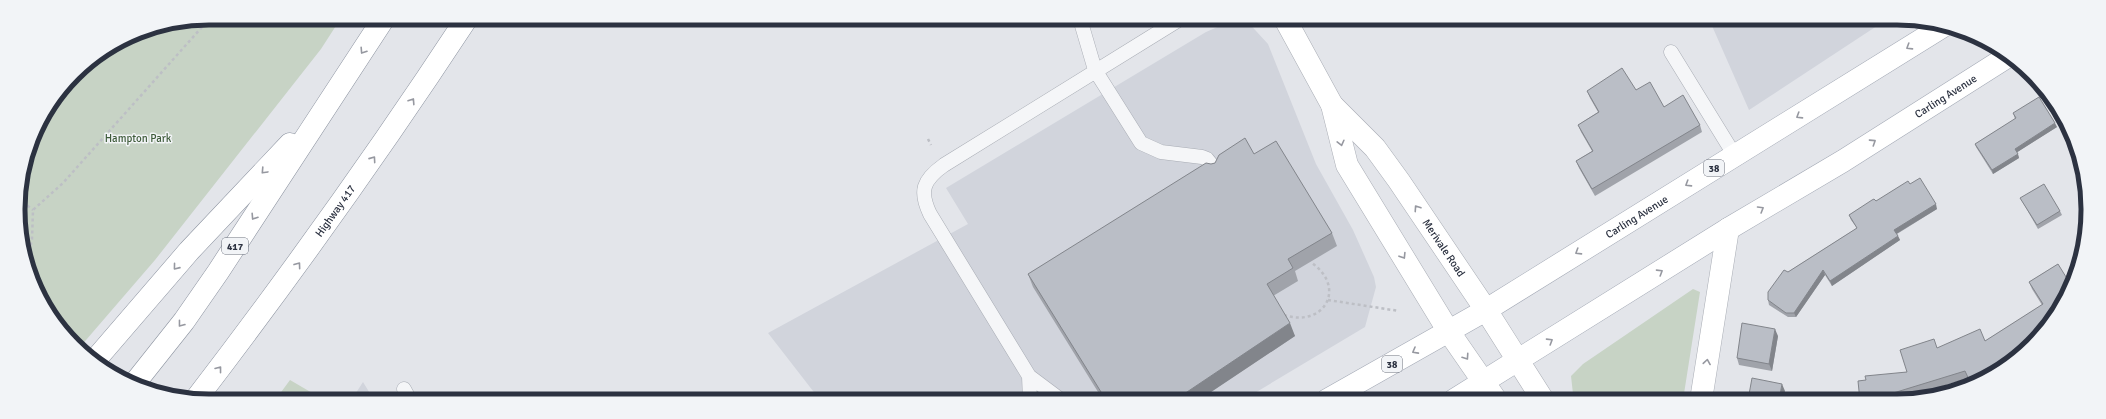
<svg xmlns="http://www.w3.org/2000/svg" width="2106" height="419" font-family="Signika,sans-serif">
<style>
.built{fill:#d1d4dc}
.green{fill:#c7d3c5}
.lines{fill:none;stroke-linecap:round;stroke-linejoin:round}
.service-casing{stroke:#a8acb4;stroke-width:15}
.secondary-casing{stroke:#a8acb4;stroke-width:23}
.primary-casing{stroke:#a3a9b5;stroke-width:23}
.motorway-casing{stroke:#8b929f;stroke-width:23}
.path{stroke:#bdbfc5;stroke-width:2.5;stroke-dasharray:3 3;stroke-linecap:butt}
.service{stroke:#f5f6f8;stroke-width:14}
.secondary{stroke:#fff;stroke-width:22}
.primary{stroke:#fff;stroke-width:22}
.motorway{stroke:#fff;stroke-width:22}
.wall{fill:#a0a3aa}
.shaded-wall{fill:#82858b}
.building{fill:#babec6;stroke:#82858b}
.oneway{stroke:#9698a0}
.labels{text-anchor:middle;stroke-width:3;stroke-linejoin:round;paint-order:stroke}
.shield{fill:#f2f4f7;stroke:#676c78;stroke-width:1}
.shield-label{font-size:10px;font-weight:bold;fill:#2c3241}
.street-label{font-size:11px;fill:#2c3241;stroke:#f2f4f7}
.park-label{font-size:11px;fill:#3e5b3a;stroke:#f2f4f7}
.rim{fill:none;stroke:#2c3241;stroke-width:5}
</style>
<rect width="100%" height="100%" fill="#e3e5ea"/>
<!-- built -->
<path class="built" d="M 1236,19 L 1245,19 L 1268,44 L 1316,164 L 1353,230 L 1374,277 L 1376,287 L 1365,327 L 1243,400 L 820,400 L 768,333 L 968,224 L 946,188 L 1206,32 Z
M 1709,19 L 1886,20 L 1749,110 Z
M 363,382 L 374,400 L 352,400 L 352,399 Z"/>
<!-- green -->
<path class="green" d="M 210,18 L 341,18 L 321,49 L 155,260 L 80,347 L 65,336 L 28,271 L 18,197 L 33,136 L 74,74 L 136,32 Z
M 1693,289 L 1700,292 L 1683,400 L 1577,400 L 1573,394 L 1571,376 L 1583,364 Z
M 290,380 L 314,394 L 312,399 L 276,399 Z"/>
<g class="lines">
<!-- service casing -->
<g class="service-casing">
<path id="service" d="M 1080,19 L 1095,70 L 1141,143 L 1161,152 L 1202,157 L 1207,159 L 1215,169
M 1671,52 L 1735,156
M 1029,376 L 1030,400
M 404,389 L 410,400
M 1061,400 L 1029,376 L 930,214 C 919,191 923,180 944,165 L 1180,19"/>
</g>
<!-- secondary casing -->
<g class="secondary-casing">
<g id="secondary">
<path d="M 1285,19 L 1332,105 L 1347,165 L 1449,332 L 1496,400"/>
<path id="s1" d="M 1332,105 L 1375,148 L 1399,181 L 1486,310 L 1543,400"/>
<path d="M 1701,400 L 1728,229"/>
</g>
</g>
<!-- primary casing -->
<g class="primary-casing">
<g id="primary">
<path id="s2" d="M 1327,400 L 1486,310 L 1942,27"/>
<path id="s3" d="M 1454,400 L 1728,229 L 1843,161 L 2007,57"/>
</g>
</g>
<!-- motorway casing -->
<g class="motorway-casing">
<g id="motorway">
<path d="M 96,359 L 189,251 L 290,144"/>
<path d="M 134,384 L 184,321 L 218,272 L 384,18"/>
<path id="s4" d="M 196,399 C 291,275 381,149 467,18"/>
</g>
</g>
<!-- path -->
<path class="path" d="M 928,139 L 931,145
M 18,198 L 33,210
M 27,263 L 32,239 L 33,210 L 63,183 L 210,18
M 1328,300 L 1399,311
M 1284,315 C 1324,328 1347,288 1312,263"/>
<!-- service -->
<use href="#service" class="service"/>
<!-- secondary -->
<use href="#secondary" class="secondary"/>
<!-- primary -->
<use href="#primary" class="primary"/>
<!-- motorway -->
<use href="#motorway" class="motorway"/>
</g>
<!-- wall -->
<path class="wall" d="M 1636,90 L 1664,107 L 1700,125 L 1702,132 L 1595,196 L 1579,168 L 1576,161 L 1592,151 L 1581,132 L 1578,125 L 1598,112 L 1590,98 L 1587,91 Z
M 2013,113 L 2057,127 L 2017,152 L 2019,158 L 1993,174 L 1976,147 L 1975,144 L 2015,119 Z
M 1254,154 L 1332,233 L 1337,246 L 1295,271 L 1298,281 L 1273,296 L 1295,336 L 1199,400 L 1103,400 L 1033,287 L 1028,274 L 1211,164 Z
M 1910,184 L 1937,209 L 1897,234 L 1900,240 L 1832,286 L 1825,275 L 1796,317 L 1788,317 L 1769,305 L 1768,300 L 1788,272 L 1857,228 L 1851,220 L 1849,215 Z
M 2020,198 L 2060,211 L 2062,215 L 2038,229 L 2022,201 Z
M 2058,264 L 2032,345 L 1981,381 L 1970,384 L 1968,378 L 1895,401 L 1860,401 L 1866,380 L 1907,372 L 1937,348 L 1985,341 L 2042,305 L 2032,289 L 2029,282 Z
M 1778,336 L 1772,371 L 1739,365 L 1737,358 Z"/>
<!-- shaded-wall -->
<path class="shaded-wall" d="M 2055,123 L 2057,127 L 2016,153 L 2015,149 Z
M 2018,154 L 2019,158 L 1993,174 L 1992,170 Z
M 1936,204 L 1937,209 L 1896,234 L 1894,230 Z
M 1898,236 L 1900,240 L 1832,286 L 1830,281 Z
M 1823,270 L 1825,275 L 1796,317 L 1794,313 Z
M 1290,323 L 1295,336 L 1199,400 L 1175,400 Z
M 1775,329 L 1778,336 L 1772,371 L 1769,364 Z
M 1782,384 L 1785,391 L 1783,400 L 1779,400 Z"/>
<!-- building -->
<path class="building" d="M 1622,68 L 1636,90 L 1650,82 L 1664,107 L 1683,95 L 1700,125 L 1592,189 L 1576,161 L 1593,151 L 1578,125 L 1599,112 L 1587,91 Z
M 2039,97 L 2055,123 L 2015,149 L 2018,154 L 1992,170 L 1975,144 L 2016,118 L 2013,113 Z
M 1245,138 L 1254,154 L 1276,141 L 1332,233 L 1288,259 L 1293,268 L 1267,284 L 1290,323 L 1175,400 L 1106,400 L 1028,274 L 1206,163 L 1211,164 L 1215,163 L 1219,155 Z
M 1920,178 L 1936,204 L 1894,230 L 1898,236 L 1830,281 L 1823,270 L 1794,313 L 1786,313 L 1768,300 L 1768,292 L 1784,270 L 1788,272 L 1857,228 L 1849,215 L 1872,200 L 1874,199 L 1876,201 L 1908,181 L 1910,184 Z
M 2044,184 L 2060,211 L 2037,225 L 2020,198 Z
M 2058,264 L 2071,285 L 2068,294 L 2032,345 L 1984,379 L 1971,384 L 1965,371 L 1890,394 L 1891,401 L 1860,401 L 1858,381 L 1866,380 L 1865,376 L 1907,372 L 1900,350 L 1934,339 L 1937,348 L 1980,329 L 1985,341 L 2043,304 L 2029,282 Z
M 1742,323 L 1775,329 L 1769,364 L 1737,358 Z
M 1752,378 L 1782,384 L 1779,400 L 1748,400 Z"/>
<!-- one-way arrows -->
<defs><path id="oneway-chevron" d="M-2-3.5L2.5 0L-2 3.5" fill="none" stroke-width="1.6" stroke-linecap="round" stroke-linejoin="round"/></defs>
<g class="oneway">
<use href="#oneway-chevron" transform="translate(1909 47) rotate(148)"/>
<use href="#oneway-chevron" transform="translate(363 51) rotate(123)"/>
<use href="#oneway-chevron" transform="translate(412 101) rotate(-57)"/>
<use href="#oneway-chevron" transform="translate(1799 116) rotate(148)"/>
<use href="#oneway-chevron" transform="translate(1873 142) rotate(-33)"/>
<use href="#oneway-chevron" transform="translate(1341 143) rotate(76)"/>
<use href="#oneway-chevron" transform="translate(373 159) rotate(-55)"/>
<use href="#oneway-chevron" transform="translate(264 171) rotate(133)"/>
<use href="#oneway-chevron" transform="translate(1688 184) rotate(148)"/>
<use href="#oneway-chevron" transform="translate(1417 208) rotate(-124)"/>
<use href="#oneway-chevron" transform="translate(1761 209) rotate(-31)"/>
<use href="#oneway-chevron" transform="translate(254 217) rotate(123)"/>
<use href="#oneway-chevron" transform="translate(1578 252) rotate(148)"/>
<use href="#oneway-chevron" transform="translate(1403 256) rotate(58)"/>
<use href="#oneway-chevron" transform="translate(298 265) rotate(-54)"/>
<use href="#oneway-chevron" transform="translate(176 267) rotate(129)"/>
<use href="#oneway-chevron" transform="translate(1660 272) rotate(-32)"/>
<use href="#oneway-chevron" transform="translate(181 324) rotate(128)"/>
<use href="#oneway-chevron" transform="translate(1550 341) rotate(-32)"/>
<use href="#oneway-chevron" transform="translate(1415 351) rotate(151)"/>
<use href="#oneway-chevron" transform="translate(1466 357) rotate(56)"/>
<use href="#oneway-chevron" transform="translate(1707 362) rotate(-81)"/>
<use href="#oneway-chevron" transform="translate(219 369) rotate(-52)"/>
</g>
<g class="labels">
<!-- shield labels -->
<g class="shield">
<rect x="1704" y="160" width="20" height="16" rx="3"/>
<rect x="222" y="238" width="26" height="16" rx="3"/>
<rect x="1382" y="356" width="20" height="16" rx="3"/>
</g>
<g class="shield-label">
<text x="1714" y="172">38</text>
<text x="235" y="250">417</text>
<text x="1392" y="368">38</text>
</g>
<!-- street labels -->
<g class="street-label">
<text dy="4" stroke="none"><textPath href="#s3" startOffset="578">Carling Avenue</textPath></text>
<text dy="4" stroke="none"><textPath href="#s4" startOffset="234">Highway 417</textPath></text>
<text dy="4" stroke="none"><textPath href="#s2" startOffset="360">Carling Avenue</textPath></text>
<text dy="4" stroke="none"><textPath href="#s1" startOffset="182">Merivale Road</textPath></text>
</g>
<!-- park labels -->
<g class="park-label">
<text x="138" y="142">Hampton Park</text>
</g>
</g>
<!-- crop -->
<path d="M0 0H2106V419H0ZM209 25H1897A184 184 0 0 1 2081 209V210A184 184 0 0 1 1897 394H209A184 184 0 0 1 25 210V209A184 184 0 0 1 209 25Z" fill="#f2f4f7" fill-rule="evenodd"/>
<path class="rim" d="M209 25H1897A184 184 0 0 1 2081 209V210A184 184 0 0 1 1897 394H209A184 184 0 0 1 25 210V209A184 184 0 0 1 209 25Z"/>
</svg>
